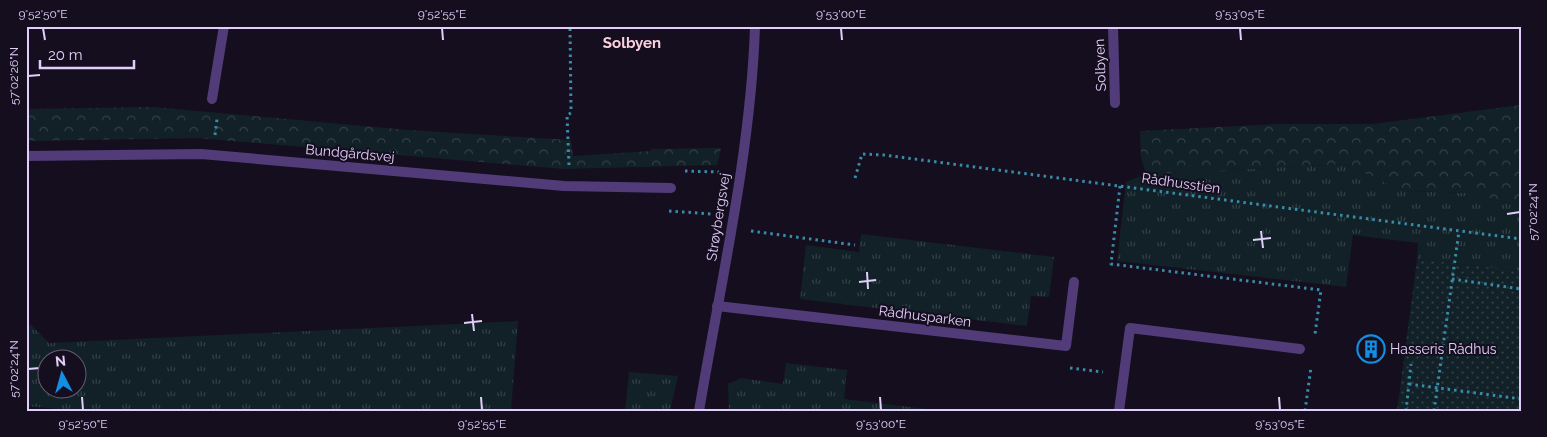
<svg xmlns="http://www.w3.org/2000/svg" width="1547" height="437" font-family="Raleway,sans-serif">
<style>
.grass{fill:url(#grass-tufts);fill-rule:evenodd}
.forest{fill:url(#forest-crowns)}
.garden{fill:url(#garden-dots)}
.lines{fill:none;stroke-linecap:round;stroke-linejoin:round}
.path{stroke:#378ca7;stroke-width:3;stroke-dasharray:2.5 4;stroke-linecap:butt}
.service{stroke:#513c79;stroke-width:10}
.minor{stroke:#513c79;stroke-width:10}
.tertiary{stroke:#513c79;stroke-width:10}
.ticks{fill:none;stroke:#e1cefb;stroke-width:2}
.labels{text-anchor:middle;stroke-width:4;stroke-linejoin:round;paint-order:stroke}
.street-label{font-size:14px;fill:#e1cefb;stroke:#150e1e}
.poi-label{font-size:14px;fill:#e1cefb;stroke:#150e1e;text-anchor:start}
.neighbourhood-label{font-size:15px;font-weight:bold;fill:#fbd0de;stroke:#150e1e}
.neatline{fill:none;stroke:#e1cefb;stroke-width:2}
.ticks-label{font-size:12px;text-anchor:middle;fill:#e1cefb}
</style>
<defs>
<pattern id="grass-tufts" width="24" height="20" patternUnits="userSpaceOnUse" patternTransform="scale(1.25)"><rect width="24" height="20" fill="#112127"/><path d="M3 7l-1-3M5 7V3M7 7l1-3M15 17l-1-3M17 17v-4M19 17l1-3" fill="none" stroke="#334047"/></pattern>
<pattern id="forest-crowns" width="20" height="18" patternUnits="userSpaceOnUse" patternTransform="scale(1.25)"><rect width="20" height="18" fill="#112127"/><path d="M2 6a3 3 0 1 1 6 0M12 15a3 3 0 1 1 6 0" fill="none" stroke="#334047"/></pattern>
<pattern id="garden-dots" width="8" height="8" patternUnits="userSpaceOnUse" patternTransform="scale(1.25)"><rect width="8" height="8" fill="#112127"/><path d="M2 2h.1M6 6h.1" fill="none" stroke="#334047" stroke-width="1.8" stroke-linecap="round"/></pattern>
</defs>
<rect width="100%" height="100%" fill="#150e1e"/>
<!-- grass -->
<path class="grass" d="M 1344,164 L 1404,191 L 1472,193 L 1521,207 L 1521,271 L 1417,259 L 1418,243 L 1353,235 L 1346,287 L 1117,261 L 1126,182 L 1146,174 Z
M 861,234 L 1054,257 L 1049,297 L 1031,296 L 1027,326 L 800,299 L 806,245 L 859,252 Z
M 518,321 L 511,411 L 79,411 L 26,406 L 26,325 L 31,325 L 49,343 ZM 48,360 L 78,360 L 78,390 L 48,390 Z
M 786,363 L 847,370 L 844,399 L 942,411 L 729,411 L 728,384 L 741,378 L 783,384 Z
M 629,372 L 678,376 L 670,411 L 625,411 Z"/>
<!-- forest -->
<path class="forest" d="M 1521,105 L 1521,207 L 1472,193 L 1404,191 L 1344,164 L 1146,174 L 1141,157 L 1140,131 L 1275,124 L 1373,124 Z
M 153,107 L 408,130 L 571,140 L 573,156 L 651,151 L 651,149 L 721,148 L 717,165 L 564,169 L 197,138 L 26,141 L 26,109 Z"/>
<!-- garden -->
<path class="garden" d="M 1417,259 L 1521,271 L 1521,411 L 1397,411 Z"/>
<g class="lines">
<!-- path -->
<path class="path" d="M 215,135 L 217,119
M 569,165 L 567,115 L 571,113 L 570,26
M 685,171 L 719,172
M 855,178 L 862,154 L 884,155 L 1521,239
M 1120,186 L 1111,264 L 1321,290 L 1315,334
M 669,211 L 712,214
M 751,231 L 855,245
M 1452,279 L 1521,289
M 1070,368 L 1103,372
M 1409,384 L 1521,399
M 1305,411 L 1311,367
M 1406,411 L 1411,364
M 1434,411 L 1459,231"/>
<!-- service -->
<path class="service" d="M 1119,411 L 1130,328 L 1300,349"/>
<!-- minor -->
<path class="minor" d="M 1113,26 L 1115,103
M 212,99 L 224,26
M 26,156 L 201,154 L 564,186 L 671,188
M 717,306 L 1066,346 L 1074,282"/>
<!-- tertiary -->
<path class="tertiary" d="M 699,411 C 720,286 751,152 755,26"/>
</g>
<!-- ticks -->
<path class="ticks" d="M 43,28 L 45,40M 442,28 L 443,40M 841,28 L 842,40M 1240,28 L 1241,40M 28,76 L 40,75M 1507,214 L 1520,212M 1261,231 L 1263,248M 1253,240 L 1271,238M 867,272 L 868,289M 859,282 L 876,280M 472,314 L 474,331M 464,323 L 482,321M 28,369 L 40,368M 82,397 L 83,410M 481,397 L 482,410M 880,397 L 881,410M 1279,397 L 1280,410"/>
<!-- icons -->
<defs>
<g id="building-ring" transform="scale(1.4375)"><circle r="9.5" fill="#150e1e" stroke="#128fe3" stroke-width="1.5"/><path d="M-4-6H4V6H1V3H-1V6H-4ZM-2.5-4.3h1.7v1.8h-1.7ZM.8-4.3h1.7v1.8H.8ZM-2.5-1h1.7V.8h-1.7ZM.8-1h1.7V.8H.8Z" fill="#128fe3"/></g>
</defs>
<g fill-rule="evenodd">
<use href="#building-ring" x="1371" y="349"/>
</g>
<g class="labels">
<!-- street labels -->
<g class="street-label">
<text transform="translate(1100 65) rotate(-92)" y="5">Solbyen</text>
<text transform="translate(350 153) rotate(5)" y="5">Bundgårdsvej</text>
<text transform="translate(1181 183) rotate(8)" y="5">Rådhusstien</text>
<text transform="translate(718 217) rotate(-81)" y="5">Strøybergsvej</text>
<text transform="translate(925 316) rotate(7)" y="5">Rådhusparken</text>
</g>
<!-- poi labels -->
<g class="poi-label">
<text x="1390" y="354">Hasseris Rådhus</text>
</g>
<!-- neighbourhood labels -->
<g class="neighbourhood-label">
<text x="632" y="48">Solbyen</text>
</g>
</g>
<!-- border -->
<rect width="1547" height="437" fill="none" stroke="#150e1e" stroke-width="55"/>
<!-- north arrow -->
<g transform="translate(62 374) rotate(354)"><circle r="24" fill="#150e1e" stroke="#675b76"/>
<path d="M0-4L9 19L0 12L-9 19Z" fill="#128fe3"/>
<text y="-8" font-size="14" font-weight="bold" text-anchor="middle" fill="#e1cefb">N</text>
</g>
<!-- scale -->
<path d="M40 60v8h94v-8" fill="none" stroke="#e1cefb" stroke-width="2.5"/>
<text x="48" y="60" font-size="15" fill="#e1cefb" stroke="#150e1e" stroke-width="4" paint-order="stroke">20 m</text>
<rect x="28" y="28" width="1492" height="382" class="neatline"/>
<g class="ticks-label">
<text x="43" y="18">9°52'50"E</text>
<text x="442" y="18">9°52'55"E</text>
<text x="841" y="18">9°53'00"E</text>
<text x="1240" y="18">9°53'05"E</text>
<text transform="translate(14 76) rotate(-90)" y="4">57°02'26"N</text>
<text transform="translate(1533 212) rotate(-90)" y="4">57°02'24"N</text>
<text transform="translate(14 369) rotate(-90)" y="4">57°02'24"N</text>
<text x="83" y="428">9°52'50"E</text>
<text x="482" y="428">9°52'55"E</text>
<text x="881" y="428">9°53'00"E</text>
<text x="1280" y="428">9°53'05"E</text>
</g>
</svg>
